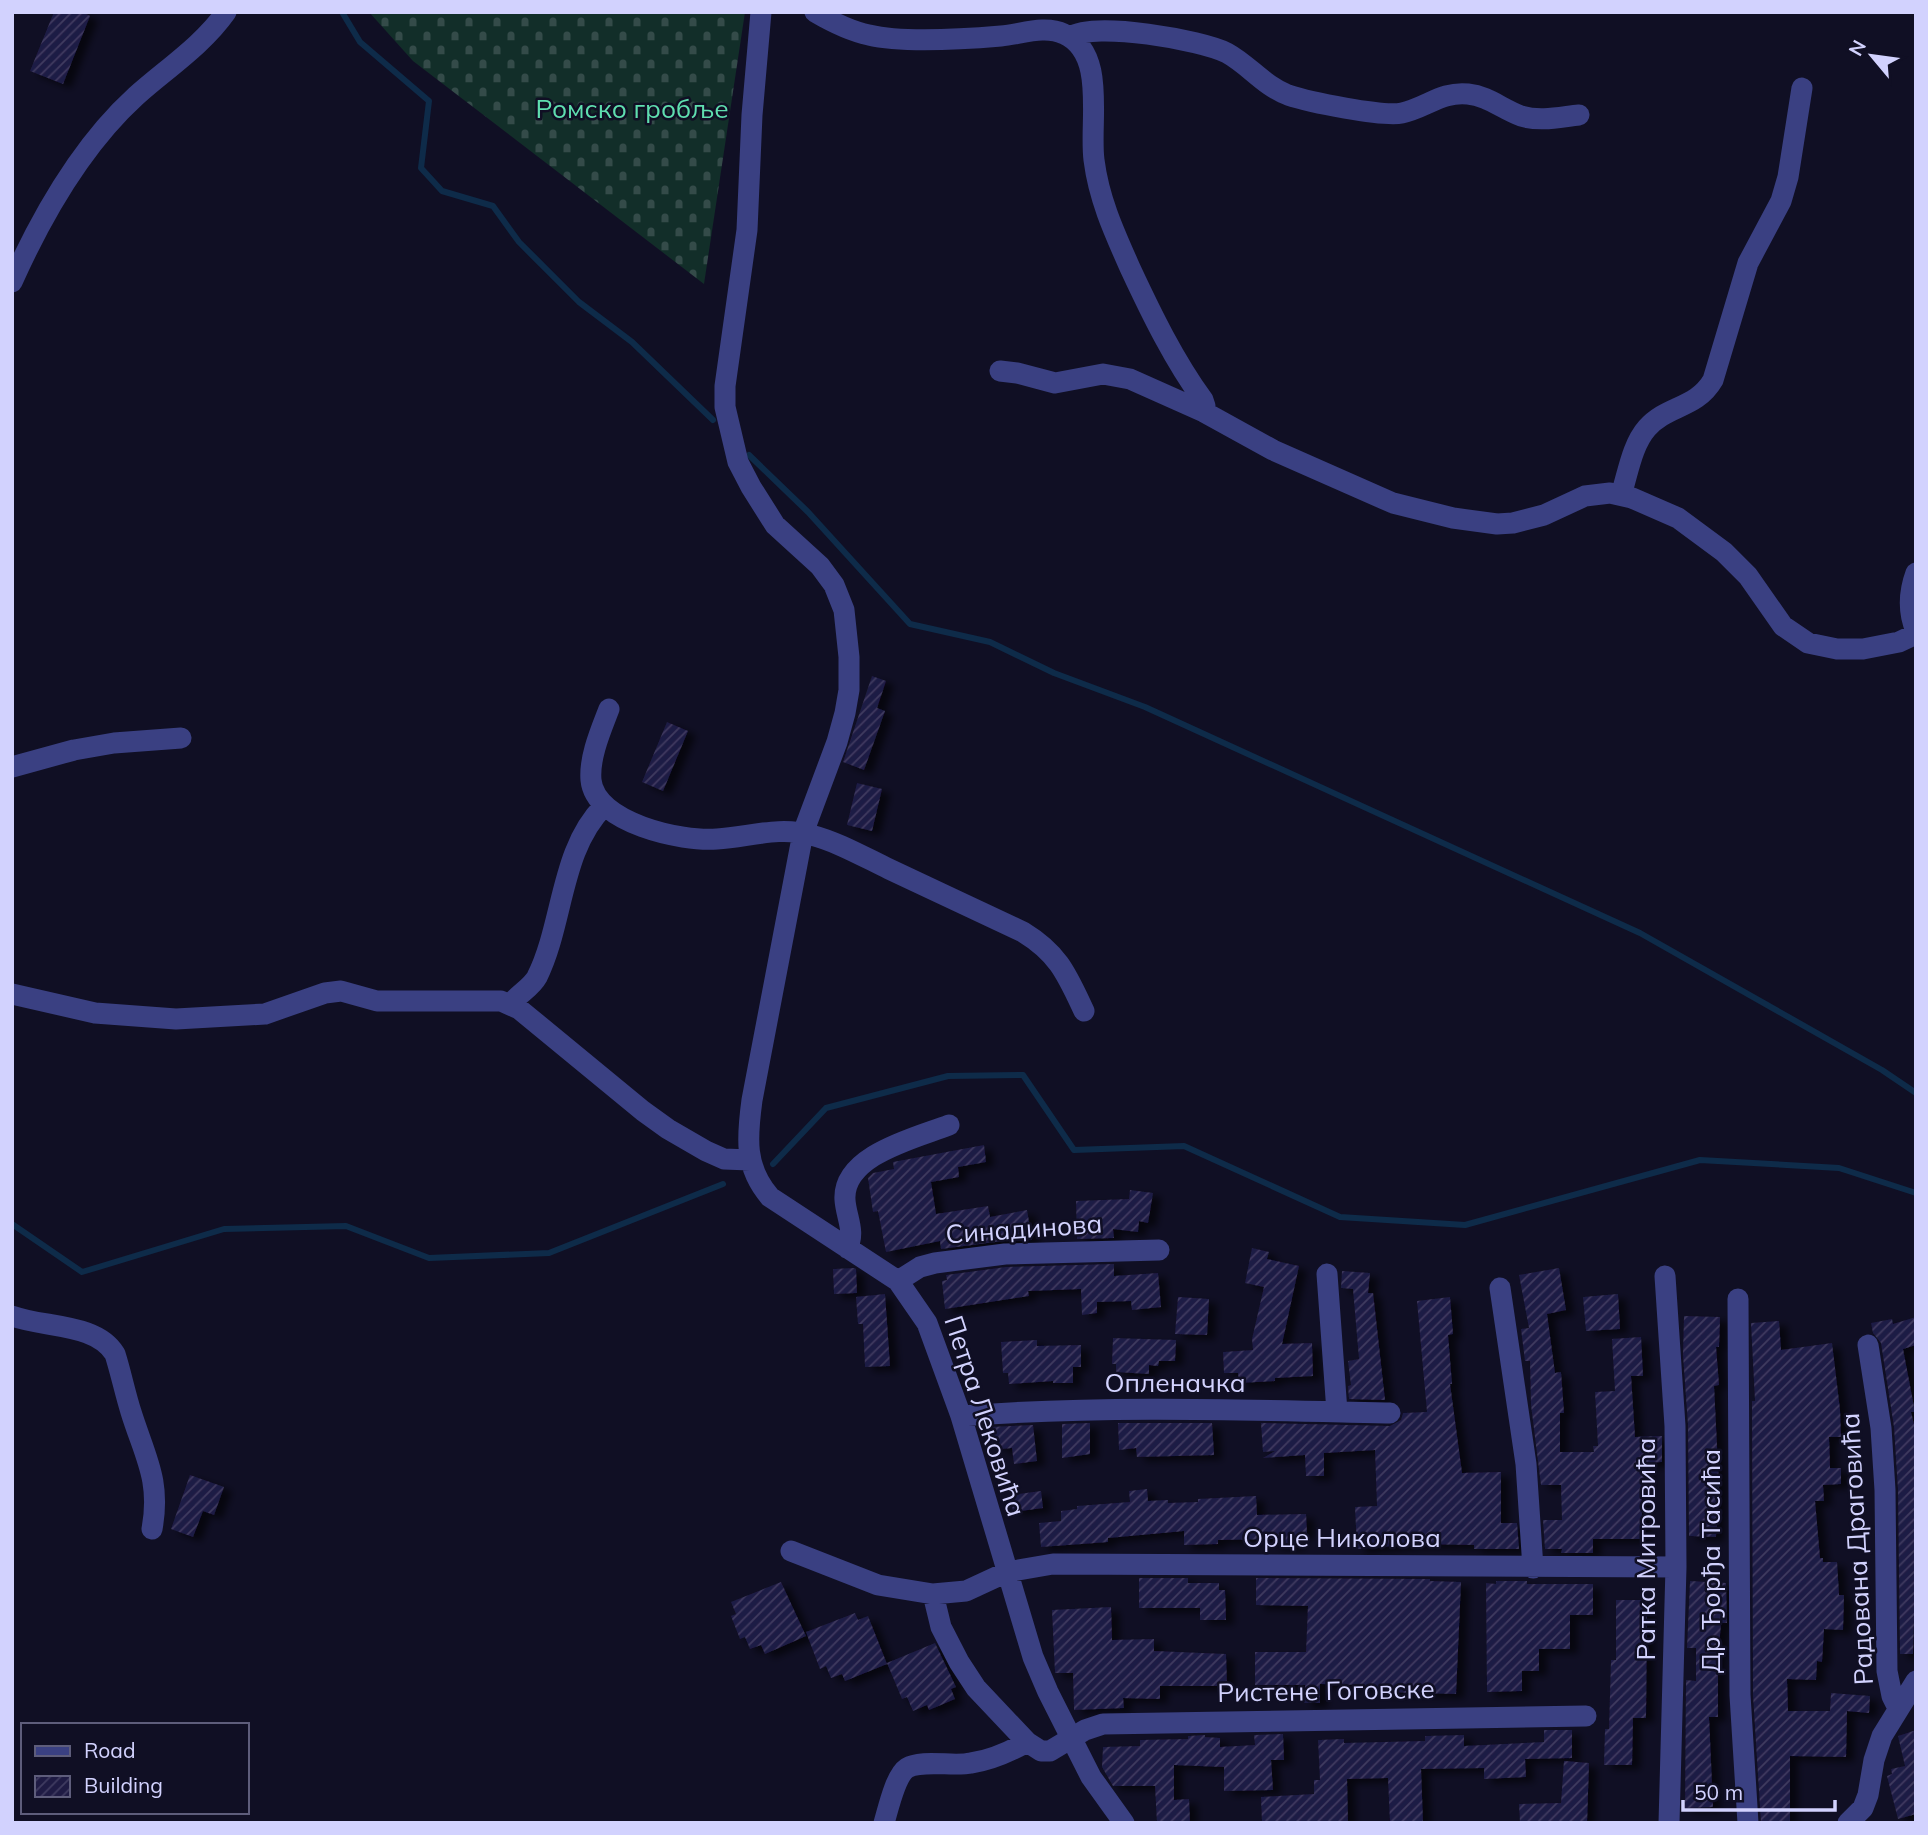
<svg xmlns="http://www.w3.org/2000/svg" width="1928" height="1835" font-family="Mulish,sans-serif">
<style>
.cemetery{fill:url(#cemetery-stones)}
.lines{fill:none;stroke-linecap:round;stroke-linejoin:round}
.stream{stroke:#0e2b49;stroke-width:6}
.building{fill:url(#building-hatch);filter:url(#shadow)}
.minor{stroke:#3a4082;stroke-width:21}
.labels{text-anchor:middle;stroke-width:5;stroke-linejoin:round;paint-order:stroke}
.park-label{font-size:26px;fill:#5fdeaf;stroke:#100f24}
.street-label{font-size:26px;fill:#d2d2fe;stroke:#100f24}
</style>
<defs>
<pattern id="cemetery-stones" width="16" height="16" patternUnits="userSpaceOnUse" patternTransform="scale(1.75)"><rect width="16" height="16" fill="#122e29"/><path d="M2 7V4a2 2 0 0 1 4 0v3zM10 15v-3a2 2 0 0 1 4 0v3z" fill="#344b49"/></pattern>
<pattern id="building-hatch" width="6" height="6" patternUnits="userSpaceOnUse" patternTransform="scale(1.75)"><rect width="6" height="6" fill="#1f1b44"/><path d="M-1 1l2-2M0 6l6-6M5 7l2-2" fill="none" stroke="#3f3b60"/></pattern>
<filter id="shadow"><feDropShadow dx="8" dy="4.5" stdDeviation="3.5" flood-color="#0009"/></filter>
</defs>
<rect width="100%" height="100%" fill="#100f24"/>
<!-- cemetery -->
<path class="cemetery" d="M 369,12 L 745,12 L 704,284 L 413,61 Z"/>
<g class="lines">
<!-- stream -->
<path class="stream" d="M 342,12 L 360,42 L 429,101 L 421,168 L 442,191 L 493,206 L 519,242 L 579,302 L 632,342 L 713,420
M 749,455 L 808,512 L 910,624 L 990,642 L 1054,673 L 1145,707 L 1640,933 L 1882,1070 L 1916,1093
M 773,1164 L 826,1108 L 948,1076 L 1023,1075 L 1074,1150 L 1184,1146 L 1340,1217 L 1465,1225 L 1700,1160 L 1839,1168 L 1916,1193
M 12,1224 L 82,1272 L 224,1229 L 346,1226 L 429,1258 L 549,1253 L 723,1184"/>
</g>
<!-- building -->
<path class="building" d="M 54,12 L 82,12 L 90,16 L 63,84 L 30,71 Z
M 872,676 L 886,681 L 877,708 L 885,711 L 864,770 L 843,762 Z
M 667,722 L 688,731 L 663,791 L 642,782 Z
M 857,783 L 882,789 L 872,831 L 847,825 Z
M 984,1145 L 986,1162 L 958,1167 L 959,1177 L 931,1182 L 936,1214 L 988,1206 L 990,1217 L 1027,1210 L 1032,1240 L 1003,1241 L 941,1249 L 940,1241 L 886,1252 L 878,1211 L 873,1212 L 868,1178 L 873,1173 L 894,1169 L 893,1162 Z
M 1130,1190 L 1153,1193 L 1148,1223 L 1139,1221 L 1138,1232 L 1113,1229 L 1114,1238 L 1077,1239 L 1076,1201 L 1129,1199 Z
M 1252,1248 L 1269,1252 L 1267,1259 L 1299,1266 L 1282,1344 L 1312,1343 L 1313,1376 L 1275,1378 L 1275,1381 L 1239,1383 L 1238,1373 L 1224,1373 L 1223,1352 L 1253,1350 L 1252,1339 L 1264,1287 L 1245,1283 Z
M 1114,1264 L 1114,1276 L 1158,1273 L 1161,1307 L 1132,1310 L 1131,1301 L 1097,1302 L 1097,1313 L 1082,1315 L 1081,1289 L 1028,1291 L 1029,1296 L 945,1309 L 942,1281 L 947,1280 L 946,1275 L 1006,1267 Z
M 854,1268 L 856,1269 L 857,1293 L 834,1294 L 833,1269 Z
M 1559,1268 L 1566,1310 L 1547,1314 L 1555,1373 L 1561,1372 L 1564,1413 L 1560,1413 L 1560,1452 L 1594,1452 L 1593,1446 L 1598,1446 L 1595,1392 L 1615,1391 L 1612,1339 L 1641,1337 L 1643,1376 L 1631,1376 L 1635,1437 L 1662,1436 L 1662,1462 L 1646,1463 L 1647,1489 L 1642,1489 L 1642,1539 L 1593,1539 L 1593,1553 L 1561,1553 L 1562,1549 L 1545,1549 L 1543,1520 L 1562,1520 L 1561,1485 L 1541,1485 L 1531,1405 L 1530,1361 L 1525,1361 L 1521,1329 L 1529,1328 L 1519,1275 Z
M 1342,1271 L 1370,1273 L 1368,1293 L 1373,1293 L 1385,1400 L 1349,1399 L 1348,1386 L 1351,1385 L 1348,1361 L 1359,1359 L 1353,1289 L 1341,1288 Z
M 885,1294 L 890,1366 L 865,1367 L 863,1324 L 858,1324 L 856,1297 Z
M 1618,1294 L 1620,1329 L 1586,1331 L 1583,1297 Z
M 1178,1297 L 1209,1299 L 1207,1335 L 1175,1334 Z
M 1450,1297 L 1453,1334 L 1448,1335 L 1452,1384 L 1450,1384 L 1462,1473 L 1501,1472 L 1501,1523 L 1517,1523 L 1519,1549 L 1474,1549 L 1474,1545 L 1418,1544 L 1357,1549 L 1355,1507 L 1377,1506 L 1375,1450 L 1324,1453 L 1324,1476 L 1306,1476 L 1305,1455 L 1263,1458 L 1275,1451 L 1263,1452 L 1261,1423 L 1390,1426 L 1401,1420 L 1403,1413 L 1427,1412 L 1417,1301 Z
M 1684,1316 L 1720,1317 L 1719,1347 L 1716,1347 L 1719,1385 L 1714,1386 L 1719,1487 L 1716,1537 L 1689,1536 L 1688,1425 L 1683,1355 Z
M 1916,1317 L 1916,1345 L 1903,1349 L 1915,1412 L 1911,1412 L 1916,1433 L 1916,1618 L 1914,1618 L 1913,1654 L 1900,1654 L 1898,1490 L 1894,1427 L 1881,1343 L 1873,1333 L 1871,1323 L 1892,1319 L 1893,1324 Z
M 1779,1321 L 1781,1350 L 1832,1343 L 1840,1410 L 1841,1437 L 1829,1437 L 1830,1468 L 1841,1468 L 1841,1484 L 1823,1485 L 1824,1501 L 1815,1501 L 1820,1558 L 1823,1558 L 1823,1562 L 1837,1562 L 1839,1595 L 1844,1595 L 1843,1630 L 1824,1629 L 1822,1662 L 1817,1661 L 1816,1680 L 1787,1679 L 1788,1711 L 1830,1711 L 1831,1693 L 1870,1696 L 1869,1713 L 1847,1711 L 1846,1757 L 1790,1756 L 1790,1823 L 1761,1823 L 1753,1695 L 1752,1401 L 1755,1401 L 1751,1323 Z
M 1113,1338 L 1176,1340 L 1175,1361 L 1159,1361 L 1158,1366 L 1149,1365 L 1149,1374 L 1116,1372 L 1116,1364 L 1112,1364 Z
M 1037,1340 L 1037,1346 L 1081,1345 L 1081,1367 L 1073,1367 L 1073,1383 L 1053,1383 L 1053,1381 L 1009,1384 L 1008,1373 L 1003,1373 L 1001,1342 Z
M 1090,1423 L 1090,1454 L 1062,1458 L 1062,1424 Z
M 1118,1423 L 1212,1423 L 1214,1455 L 1137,1457 L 1136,1448 L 1119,1450 Z
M 1033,1425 L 1037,1461 L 1014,1464 L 1012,1448 L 1001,1449 L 1000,1444 L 992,1445 L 990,1427 Z
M 190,1475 L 224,1487 L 214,1515 L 203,1511 L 193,1537 L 171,1529 Z
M 1147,1489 L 1148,1501 L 1168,1500 L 1168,1503 L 1198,1502 L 1198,1499 L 1256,1496 L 1257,1515 L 1306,1514 L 1307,1534 L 1297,1535 L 1297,1545 L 1273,1545 L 1273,1539 L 1218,1540 L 1218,1544 L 1184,1545 L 1184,1531 L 1108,1538 L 1108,1542 L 1041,1547 L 1039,1523 L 1061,1521 L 1061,1511 L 1077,1509 L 1077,1506 L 1130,1502 L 1129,1491 Z
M 1041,1491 L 1043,1508 L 1013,1512 L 1011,1495 Z
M 1139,1578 L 1188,1578 L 1188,1583 L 1219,1583 L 1219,1590 L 1225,1590 L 1226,1620 L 1200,1620 L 1200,1608 L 1139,1608 Z
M 1256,1578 L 1430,1579 L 1430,1581 L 1461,1582 L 1456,1694 L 1381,1692 L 1381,1689 L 1365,1689 L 1365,1685 L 1320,1684 L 1320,1703 L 1304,1703 L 1305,1685 L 1255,1685 L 1255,1652 L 1306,1652 L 1308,1606 L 1256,1605 Z
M 1496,1581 L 1527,1581 L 1527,1584 L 1593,1584 L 1593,1615 L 1570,1615 L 1570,1649 L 1539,1649 L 1539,1671 L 1522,1671 L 1522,1691 L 1487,1692 L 1486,1583 L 1496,1584 Z
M 1690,1581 L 1726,1583 L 1727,1623 L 1721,1623 L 1718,1660 L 1718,1717 L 1709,1717 L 1713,1807 L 1685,1808 L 1686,1680 L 1696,1681 L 1696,1648 L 1687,1648 Z
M 781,1582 L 806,1636 L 765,1654 L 761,1645 L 750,1649 L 745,1637 L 740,1639 L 731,1616 L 736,1614 L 731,1602 Z
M 1616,1600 L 1647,1600 L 1646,1718 L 1633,1718 L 1632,1765 L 1604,1765 L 1605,1729 L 1609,1729 L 1611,1660 L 1616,1660 Z
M 1111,1607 L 1112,1640 L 1154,1639 L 1154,1651 L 1226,1654 L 1227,1686 L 1160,1686 L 1160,1699 L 1123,1698 L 1124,1708 L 1074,1710 L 1073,1673 L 1055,1673 L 1052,1610 Z
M 855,1613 L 858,1620 L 868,1616 L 887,1664 L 845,1681 L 842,1674 L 831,1678 L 826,1666 L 820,1669 L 806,1632 Z
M 935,1643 L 956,1687 L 951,1689 L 955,1699 L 929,1710 L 927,1705 L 913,1711 L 907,1697 L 902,1699 L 887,1663 Z
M 1544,1730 L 1572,1730 L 1572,1758 L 1525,1759 L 1526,1777 L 1484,1779 L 1484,1768 L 1421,1769 L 1423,1823 L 1390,1823 L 1388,1778 L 1347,1779 L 1348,1823 L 1262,1823 L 1261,1797 L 1314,1794 L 1314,1780 L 1320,1780 L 1318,1740 L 1344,1739 L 1344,1743 L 1425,1741 L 1425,1736 L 1464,1735 L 1464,1746 L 1544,1742 Z
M 1916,1730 L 1916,1814 L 1898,1819 L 1887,1776 L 1892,1774 L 1891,1769 L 1905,1766 L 1898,1736 Z
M 1283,1734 L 1284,1760 L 1271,1760 L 1273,1790 L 1224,1791 L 1224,1767 L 1174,1765 L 1174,1800 L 1189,1799 L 1190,1823 L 1157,1823 L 1155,1786 L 1113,1786 L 1102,1767 L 1103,1747 L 1140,1746 L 1140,1740 L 1188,1739 L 1188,1736 L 1205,1735 L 1205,1737 L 1220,1738 L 1220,1747 L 1255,1745 L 1254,1735 Z
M 1564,1761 L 1589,1763 L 1587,1823 L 1520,1823 L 1519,1804 L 1561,1803 Z"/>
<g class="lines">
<!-- minor -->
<path class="minor" d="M 761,12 L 752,115 L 747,230 L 725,386 L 725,407 L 738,462 L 751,487 L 775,525 L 820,566 L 834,585 L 844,610 L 849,657 L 849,690 L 845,713 L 837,742 L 803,833 L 752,1100 C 747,1137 744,1167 770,1197 L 898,1281 L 927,1323 L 961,1416 L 1033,1657 L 1048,1692 L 1091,1777 L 1124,1823
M 815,12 C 832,22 850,31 869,35 C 902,43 966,39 1001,36 C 1022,34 1045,25 1064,34 C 1107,53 1089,122 1094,160 C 1099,200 1115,234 1131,270 C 1152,315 1174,360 1203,400 L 1205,406 L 1204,412
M 1071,37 C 1093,21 1202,40 1227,53 C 1249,65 1264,86 1288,95 C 1309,102 1382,117 1402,113 C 1426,108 1442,91 1468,94 C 1488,96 1502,109 1521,116 C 1540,122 1560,117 1579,115
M 12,282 C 42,215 81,146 136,96 C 166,69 202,46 226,12
M 1000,371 L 1017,373 L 1055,383 L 1103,374 L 1130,379 L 1204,412 L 1273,450 L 1393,503 L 1453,518 L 1497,524 L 1513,523 L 1544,515 L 1585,496 L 1610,493 L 1632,498 L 1678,518 L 1724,552 L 1748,576 L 1783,626 L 1808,643 L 1837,649 L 1863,649 L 1899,642 L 1916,634
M 1621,495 C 1628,473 1632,445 1647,428 C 1667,405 1696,409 1713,380 L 1748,263 L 1781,201 L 1788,177 L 1802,88
M 1916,573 C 1909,592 1908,612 1916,631
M 609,709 C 601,730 589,757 591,780 C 595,823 682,842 717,839 C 749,837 779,826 811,835 C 838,842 864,857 889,869 C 934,890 978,911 1023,932 C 1059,954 1067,975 1084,1011
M 12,767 L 74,750 L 114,743 L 181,738
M 12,994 L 95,1013 L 176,1019 L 265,1014 L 325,993 L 341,991 L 377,1001 L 501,1001 L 519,1009 L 643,1111 L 668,1129 L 706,1151 L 724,1159 L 750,1160
M 511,1004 C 518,994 531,988 537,977 C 564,922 560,850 604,806
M 847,1248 C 856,1232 846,1217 845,1200 C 842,1155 916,1138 949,1125
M 1327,1274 L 1337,1412
M 1665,1276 L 1675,1426 L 1676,1567 L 1669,1823
M 898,1281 L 920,1267 L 935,1263 L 1005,1254 L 1159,1250
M 1500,1288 L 1526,1464 L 1533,1568
M 1738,1299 L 1740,1695 L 1748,1823
M 12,1316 C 45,1328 96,1323 115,1354 C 121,1373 125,1393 131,1412 C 145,1457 161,1480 152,1529
M 1868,1345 L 1881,1428 L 1885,1490 L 1887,1671 L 1892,1696 L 1898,1708
M 961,1416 C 1103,1405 1247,1410 1390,1413
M 791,1551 L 878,1585 L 933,1594 L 966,1591 L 1007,1572 L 1053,1564 L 1676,1567
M 933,1594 L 941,1627 L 959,1662 L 976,1688 L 1027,1742 L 1041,1751 L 1050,1751 L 1085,1730 L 1103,1724 L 1586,1716
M 884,1823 C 888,1810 895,1776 907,1768 C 922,1759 954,1767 971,1763 C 992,1760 1009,1752 1027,1742
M 1848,1823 L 1863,1808 L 1868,1795 L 1874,1760 L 1882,1736 L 1916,1681"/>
</g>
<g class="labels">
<!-- park labels -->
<g class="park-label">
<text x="632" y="118">Ромско гробље</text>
</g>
<!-- street labels -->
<g class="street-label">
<text transform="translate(1024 1229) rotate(-4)" y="9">Синадинова</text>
<text x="1175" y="1392">Опленачка</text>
<text transform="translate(985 1416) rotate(72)" y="9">Петра Лековића</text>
<text x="1342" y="1547">Орце Николова</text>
<text transform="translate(1646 1549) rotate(-90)" y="9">Ратка Митровића</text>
<text transform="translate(1857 1549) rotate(-93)" y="9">Радована Драговића</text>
<text transform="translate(1711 1561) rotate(-90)" y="9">Др Ђорђа Тасића</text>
<text transform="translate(1326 1691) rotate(-1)" y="9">Ристене Гоговске</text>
</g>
</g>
<!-- border -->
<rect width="1928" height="1835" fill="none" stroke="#d2d2fe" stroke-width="28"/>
<!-- legend -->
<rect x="21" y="1723" width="228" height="91" fill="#100f24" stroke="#5e5d7b" stroke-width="2"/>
<rect x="35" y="1746" width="35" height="10" fill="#3a4082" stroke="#5e5d7b" stroke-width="2"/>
<text x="84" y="1758" font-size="21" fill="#d2d2fe">Road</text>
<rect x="35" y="1776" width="35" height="21" fill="url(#building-hatch)" stroke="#5e5d7b" stroke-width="2"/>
<text x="84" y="1793" font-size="21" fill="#d2d2fe">Building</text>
<!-- north arrow -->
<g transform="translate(1872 56) rotate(299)" stroke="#100f24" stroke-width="5" paint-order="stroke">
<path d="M0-5L12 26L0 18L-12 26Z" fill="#d2d2fe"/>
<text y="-10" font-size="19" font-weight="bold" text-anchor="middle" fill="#d2d2fe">N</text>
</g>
<!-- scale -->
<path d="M1683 1800v10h152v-10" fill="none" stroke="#d2d2fe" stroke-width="3.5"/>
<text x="1694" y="1800" font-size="21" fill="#d2d2fe" stroke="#100f24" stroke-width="5" paint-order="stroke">50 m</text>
</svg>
